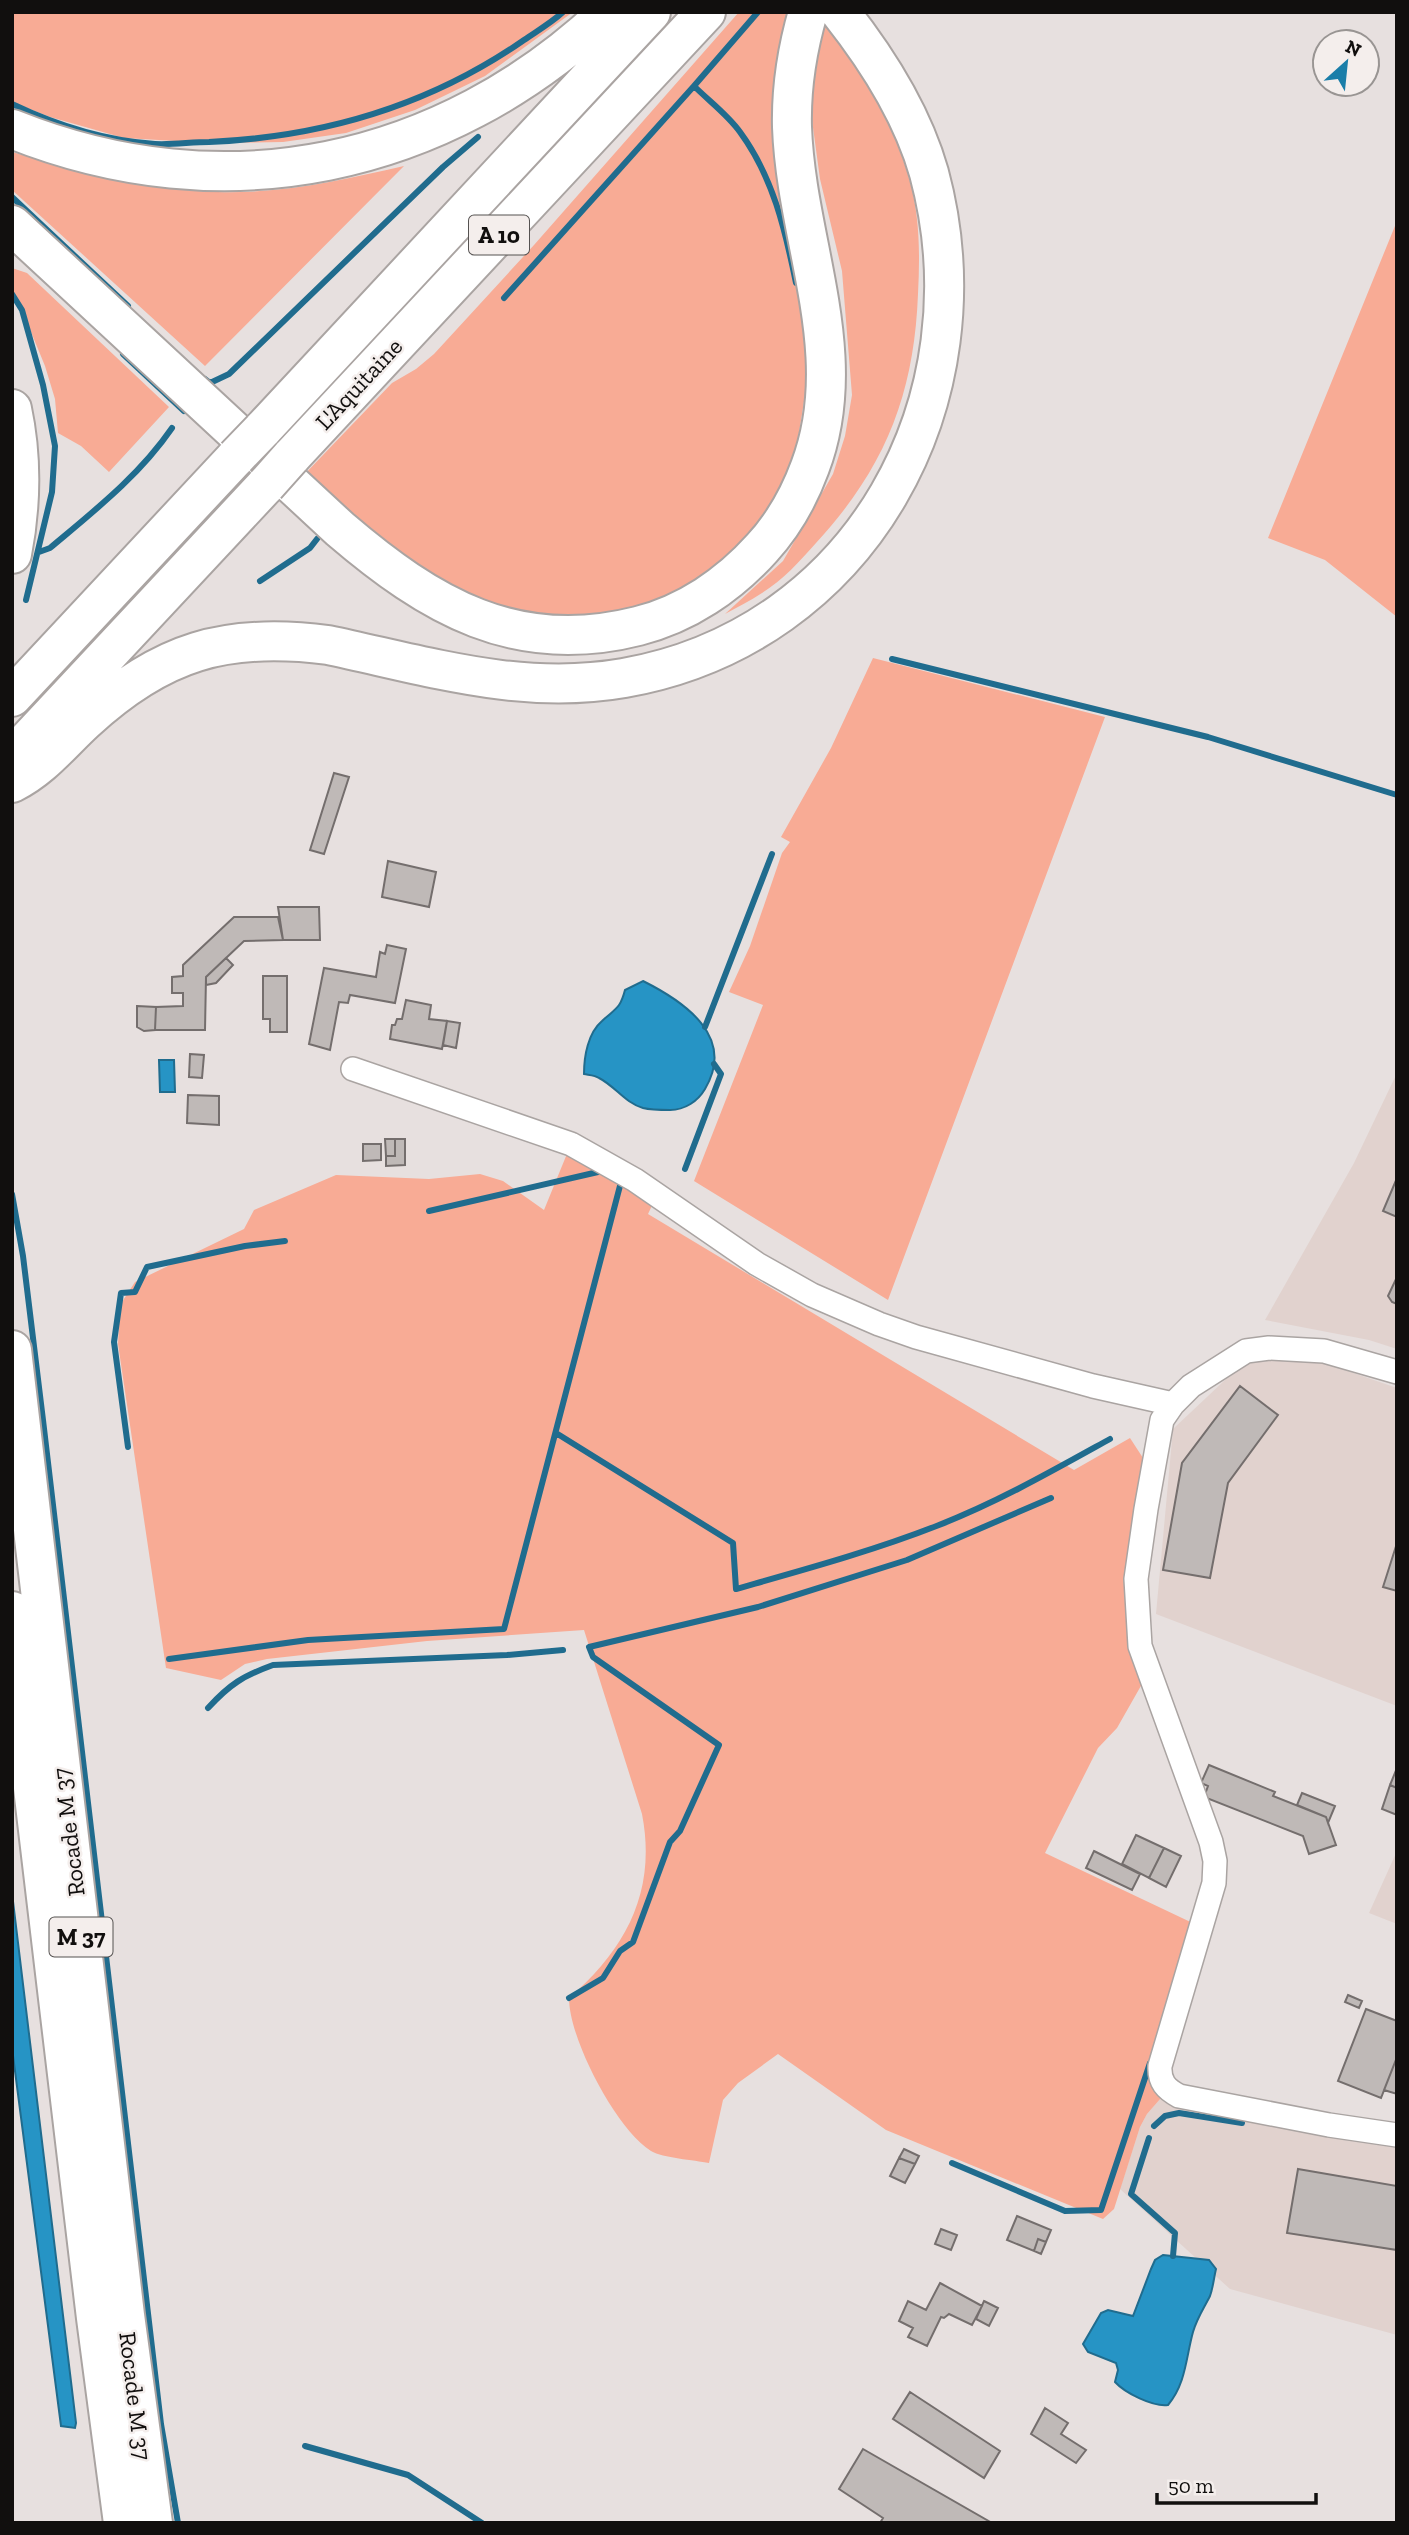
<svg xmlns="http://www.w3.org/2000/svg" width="1409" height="2535" font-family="'Zilla Slab',serif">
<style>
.built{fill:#e1d2ce}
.green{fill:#f8ab95}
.water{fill:#2694c5;stroke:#206c8e;stroke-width:2}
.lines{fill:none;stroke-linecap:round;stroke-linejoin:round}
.stream{stroke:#206c8e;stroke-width:6}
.building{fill:#bfb9b7;stroke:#746e6d;stroke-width:2}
.street-casing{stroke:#aaa4a2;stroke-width:26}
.highway-casing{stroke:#aaa4a2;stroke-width:42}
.street{stroke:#fff;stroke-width:23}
.highway{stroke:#fff;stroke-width:38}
.highway-bridge-casing{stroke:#aaa4a2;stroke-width:42;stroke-linecap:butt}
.highway-bridge{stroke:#fff;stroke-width:38}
.labels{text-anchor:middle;stroke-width:5;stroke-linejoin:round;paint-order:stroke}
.shield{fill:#f4eeec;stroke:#555251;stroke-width:2}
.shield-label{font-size:23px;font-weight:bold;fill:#110f0e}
.street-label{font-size:24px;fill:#110f0e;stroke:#f4eeec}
</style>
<rect width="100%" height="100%" fill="#e7e0df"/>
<!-- built -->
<path class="built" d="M 1397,1073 L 1397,1349 L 1369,1340 L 1265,1320 L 1354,1163 Z
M 1304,1356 L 1397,1388 L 1397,1706 L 1156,1614 L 1173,1429 L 1242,1364 Z
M 1397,1851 L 1397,1924 L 1369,1913 Z
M 1168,2090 L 1397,2134 L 1397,2335 L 1230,2289 L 1120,2189 L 1140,2127 L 1147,2114 Z"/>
<!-- green -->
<path class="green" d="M 12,12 L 573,12 L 485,76 L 415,110 L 346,133 L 283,142 L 211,143 L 124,138 L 50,117 L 12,102 Z
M 739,12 L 795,12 L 811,296 L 807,383 L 797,445 L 806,452 L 740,559 L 621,622 L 472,609 L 300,479 L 392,383 L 416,369 L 434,354 L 534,245 Z
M 821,16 C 832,30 844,43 854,57 C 875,87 899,142 909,178 C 920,215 920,256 918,294 C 914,395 885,468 816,543 C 800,561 783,580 762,593 C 750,601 737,607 725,614 L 783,561 L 833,474 L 845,436 L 852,395 L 842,271 L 820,179 L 809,98 Z
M 12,152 C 79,170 148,190 218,192 C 281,194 343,180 404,166 L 205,366 L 12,190 Z
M 1397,221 L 1397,617 L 1325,560 L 1268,538 Z
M 12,268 L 27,273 L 169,407 L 109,472 L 81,446 L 58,433 L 55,399 L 45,366 L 22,310 L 12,294 Z
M 873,658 L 1105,717 L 888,1300 L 694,1181 L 763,1005 L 729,992 L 750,946 L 782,853 L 790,842 L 781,837 L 831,748 Z
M 571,1144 L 657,1195 L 648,1214 L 1074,1470 L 1130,1438 L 1143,1458 L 1124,1575 L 1128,1642 L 1142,1684 L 1117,1728 L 1098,1748 L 1045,1853 L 1201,1927 L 1160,2066 L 1168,2090 L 1147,2114 L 1140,2127 L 1114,2209 L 1103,2219 L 886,2130 L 778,2054 L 738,2083 L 723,2100 L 709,2163 C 694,2160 663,2158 651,2151 C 616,2129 569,2039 569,1998 C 626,1949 657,1891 642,1814 L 584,1630 L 427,1641 L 267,1659 L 245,1664 L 221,1680 L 166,1668 L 118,1344 L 120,1305 L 135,1282 L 244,1229 L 254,1210 L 336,1175 L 429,1179 L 480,1174 L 503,1181 L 544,1210 Z"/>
<!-- water -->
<path class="water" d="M 643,981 C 685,1002 736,1037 705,1089 C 698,1101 685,1110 670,1110 C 662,1110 651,1110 643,1108 C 625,1103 615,1086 599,1078 C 595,1075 589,1075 584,1074 C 584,1056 588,1033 602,1021 C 616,1008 620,1009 625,990 Z
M 159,1060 L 174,1060 L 175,1092 L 160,1092 Z
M 12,1893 L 76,2423 L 75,2428 L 61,2426 L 12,2048 Z
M 1163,2255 L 1209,2260 L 1216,2269 C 1214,2277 1213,2288 1210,2296 C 1204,2308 1197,2318 1193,2332 C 1186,2357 1186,2384 1168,2405 C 1153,2407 1125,2393 1115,2382 L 1118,2370 L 1116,2363 L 1088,2352 L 1083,2344 L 1101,2313 L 1108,2310 L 1133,2316 L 1151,2269 L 1155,2260 Z"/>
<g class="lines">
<!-- stream -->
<path class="stream" d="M 694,86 L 758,12
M 12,104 C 56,125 107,141 155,144 C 173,145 191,142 209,142 C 324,137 429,106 524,40 C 537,31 551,23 563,12
M 12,197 L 128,306
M 12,294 L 22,310 L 43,385 L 55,446 L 52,492 L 26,600
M 504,298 L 694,86 C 709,101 728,115 740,132 C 773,177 785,229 796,283
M 123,354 L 184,411
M 205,379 L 210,383 L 229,374 L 443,167 L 478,137
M 39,552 L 50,548 C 94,511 139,476 172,428
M 260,581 L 310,548 L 317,539
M 892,659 L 1208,737 L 1397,795
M 705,1027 L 772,854
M 685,1169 L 721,1074 L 714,1064
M 12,1194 L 23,1256 L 43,1420 L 161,2424 L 178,2523
M 429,1211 L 598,1172
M 556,1433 L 733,1543 L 736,1589 C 803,1570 873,1551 939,1525 C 998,1502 1054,1470 1110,1439
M 128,1447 L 114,1342 L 121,1293 L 135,1292 L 147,1267 L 245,1246 L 285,1241
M 169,1659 L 308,1640 L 504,1629 L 621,1182
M 208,1708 C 230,1684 243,1676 273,1665 L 507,1655 L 563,1650
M 569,1998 L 603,1978 L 620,1951 L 633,1942 L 670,1842 L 680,1831 L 719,1745 L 593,1657 L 589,1647 L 758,1607 L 907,1560 L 1051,1498
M 1154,2126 L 1165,2116 L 1179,2113 L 1242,2123
M 1149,2138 L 1131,2194 L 1175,2233 L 1173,2256
M 952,2163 L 1065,2211 L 1101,2210 L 1150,2063
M 305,2446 L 408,2475 L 482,2523"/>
</g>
<!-- building -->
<path class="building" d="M 334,773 L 349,777 L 324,854 L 310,850 Z
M 388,861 L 436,872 L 429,907 L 382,897 Z
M 278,907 L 319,907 L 320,940 L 283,940 Z
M 234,917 L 278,917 L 283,940 L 244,941 L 206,977 L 205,1030 L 155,1030 L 156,1007 L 183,1006 L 183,993 L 172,993 L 172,977 L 183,976 L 183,965 Z
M 387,945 L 406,949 L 395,1003 L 350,995 L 348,1003 L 339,1002 L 330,1050 L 309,1044 L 324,968 L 376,977 L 380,952 L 385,954 Z
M 226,958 L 233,965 L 216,983 L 206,985 L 206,977 Z
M 263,976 L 287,976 L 287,1032 L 270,1032 L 270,1019 L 263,1019 Z
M 406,1000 L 431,1005 L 429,1019 L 447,1021 L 442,1049 L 390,1039 L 392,1025 L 395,1025 L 397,1019 L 402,1019 Z
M 137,1006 L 156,1007 L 155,1030 L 144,1031 L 137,1027 Z
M 447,1021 L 460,1023 L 456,1048 L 443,1045 Z
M 190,1054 L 204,1055 L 202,1078 L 189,1077 Z
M 188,1095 L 219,1096 L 219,1125 L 187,1123 Z
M 385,1139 L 395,1139 L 395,1156 L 386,1156 Z
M 395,1139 L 405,1139 L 405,1165 L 386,1166 L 386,1156 L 395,1156 Z
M 363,1144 L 381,1144 L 381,1160 L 363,1161 Z
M 1397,1178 L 1397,1217 L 1383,1211 Z
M 1397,1277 L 1397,1304 L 1392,1302 L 1388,1296 Z
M 1240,1386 L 1278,1415 L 1228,1483 L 1210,1578 L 1163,1570 L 1182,1463 Z
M 1397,1543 L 1397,1591 L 1383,1587 Z
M 1209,1765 L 1275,1792 L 1273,1796 L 1326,1817 L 1336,1845 L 1309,1854 L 1303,1836 L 1204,1797 L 1208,1786 L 1201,1783 Z
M 1397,1768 L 1397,1788 L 1390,1785 Z
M 1390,1785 L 1397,1788 L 1397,1815 L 1382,1809 Z
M 1302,1793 L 1335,1806 L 1328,1823 L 1326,1817 L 1297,1805 Z
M 1136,1835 L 1164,1848 L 1149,1878 L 1122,1864 Z
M 1164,1848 L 1181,1856 L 1166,1887 L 1149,1878 Z
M 1094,1851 L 1140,1874 L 1132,1890 L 1086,1868 Z
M 1348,1995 L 1362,2001 L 1359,2008 L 1345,2002 Z
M 1366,2009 L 1397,2021 L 1397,2057 L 1381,2098 L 1338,2081 Z
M 1397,2057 L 1397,2094 L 1384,2090 Z
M 904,2149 L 919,2156 L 915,2164 L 899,2158 Z
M 899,2158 L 915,2164 L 905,2183 L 890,2176 Z
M 1298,2169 L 1397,2186 L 1397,2250 L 1287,2233 Z
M 1017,2216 L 1051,2230 L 1046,2242 L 1038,2239 L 1034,2251 L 1007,2240 Z
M 941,2229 L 957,2235 L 951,2250 L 935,2244 Z
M 1038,2239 L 1046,2242 L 1041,2254 L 1034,2251 Z
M 940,2283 L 982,2306 L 972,2325 L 949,2314 L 944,2318 L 941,2317 L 927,2346 L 908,2337 L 913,2328 L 899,2321 L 908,2301 L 926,2310 Z
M 984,2301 L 998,2308 L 989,2326 L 976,2319 Z
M 910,2392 L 1000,2451 L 984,2478 L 893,2419 Z
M 1045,2408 L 1068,2423 L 1061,2434 L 1086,2450 L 1076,2463 L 1031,2434 Z
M 863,2449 L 992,2523 L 880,2523 L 883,2518 L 839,2489 Z"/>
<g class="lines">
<!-- street casing -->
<g class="street-casing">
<path id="street" d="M 353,1069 L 571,1144 L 635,1180 L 757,1264 L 812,1295 L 879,1324 L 916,1337 L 1093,1386 L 1173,1404
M 1397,1372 L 1324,1351 L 1269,1348 L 1246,1351 L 1191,1386 L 1173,1404 L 1162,1420 L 1146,1509 L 1136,1579 L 1140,1646 L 1211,1842 L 1215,1861 L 1214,1883 L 1160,2066 C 1159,2082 1166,2089 1179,2096 L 1329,2125 L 1397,2135"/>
</g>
<!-- highway casing -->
<g class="highway-casing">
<path id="highway" d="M 12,129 C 224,214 443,168 608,12
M 12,225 L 340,529 C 430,606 516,657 638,626 C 686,614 729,585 762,548 C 783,525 799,497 810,467 C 853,354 796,242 792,127 C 791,88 797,50 808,12
M 12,409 C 22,456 21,507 12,554
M 262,430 L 651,12
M 291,457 L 706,12
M 12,697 L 236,457
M 12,757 L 266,485
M 12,783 C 42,768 61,743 85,721 C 161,651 226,632 328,645 C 428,666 521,696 624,678 C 862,636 990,399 929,173 C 912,113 878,60 840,12
M 12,1350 L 125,2315 L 153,2523
M 12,1611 L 96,2318 L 123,2523"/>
</g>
<!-- street -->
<use href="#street" class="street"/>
<!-- highway -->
<use href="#highway" class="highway"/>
<!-- highway-bridge casing -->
<g class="highway-bridge-casing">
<path id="highway-bridge" d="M 236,457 L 262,430
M 266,485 L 291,457"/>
</g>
<!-- highway-bridge -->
<use href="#highway-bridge" class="highway-bridge"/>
</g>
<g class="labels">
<!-- shield labels -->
<g class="shield">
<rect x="469" y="215.5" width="60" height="39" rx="5"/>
<rect x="49.5" y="1917.5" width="63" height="39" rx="5"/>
</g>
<g class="shield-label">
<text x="499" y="243">A 10</text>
<text x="81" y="1945">M 37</text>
</g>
<!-- street labels -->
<g class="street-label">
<text transform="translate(359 384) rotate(-47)" y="8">L'Aquitaine</text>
<text transform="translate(69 1832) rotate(-97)" y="8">Rocade M 37</text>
<text transform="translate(135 2396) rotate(83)" y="8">Rocade M 37</text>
</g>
</g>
<!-- border -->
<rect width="1409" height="2535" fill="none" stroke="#110f0e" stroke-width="28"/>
<!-- north arrow -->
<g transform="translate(1346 63) rotate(27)"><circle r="33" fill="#f4eeec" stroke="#999593" stroke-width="2"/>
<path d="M0-5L12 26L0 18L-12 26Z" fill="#1a7ea9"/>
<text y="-10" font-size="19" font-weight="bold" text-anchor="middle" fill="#110f0e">N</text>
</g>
<!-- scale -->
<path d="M1157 2493v10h159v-10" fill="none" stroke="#110f0e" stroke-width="3.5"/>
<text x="1168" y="2493" font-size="21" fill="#110f0e" stroke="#f4eeec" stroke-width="5" paint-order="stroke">50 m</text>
</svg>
